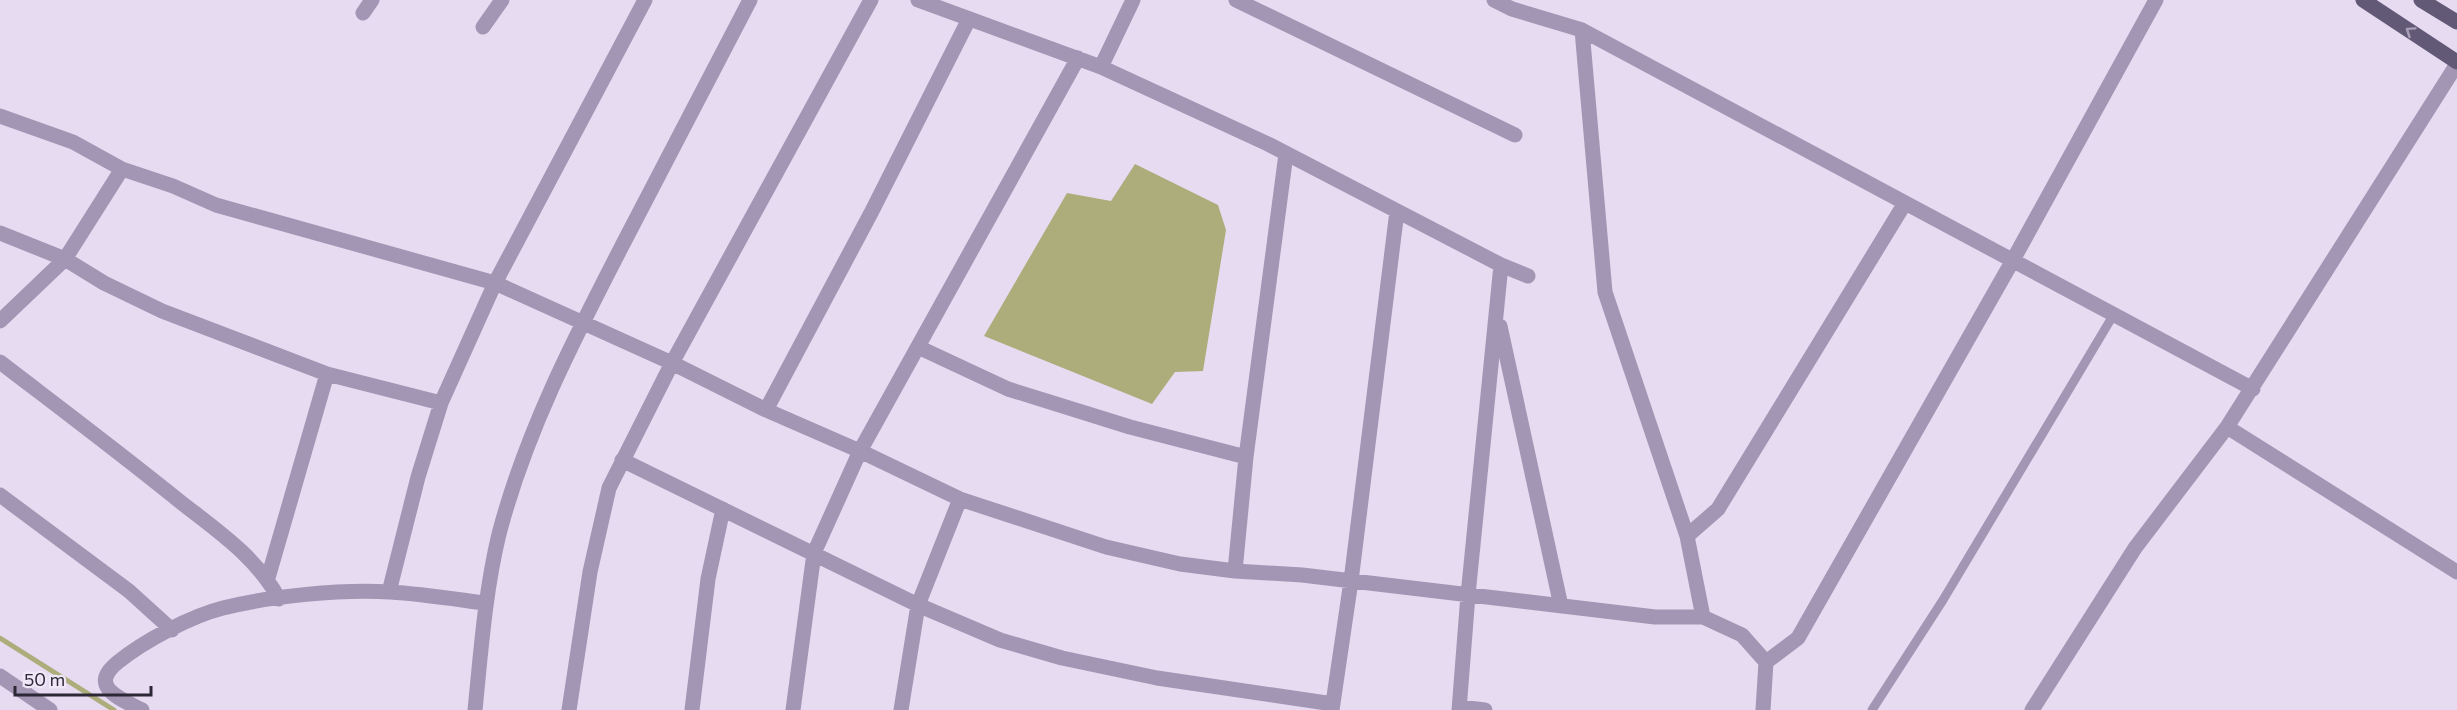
<svg xmlns="http://www.w3.org/2000/svg" width="2457" height="710" font-family="Commissioner,sans-serif">
<style>
.water{fill:#adad7b}
.lines{fill:none;stroke-linecap:round;stroke-linejoin:round}
.stream{stroke:#adad7b;stroke-width:5}
.service{stroke:#a395b4;stroke-width:9}
.minor{stroke:#a395b4;stroke-width:15}
.primary{stroke:#625977;stroke-width:15}
.oneway{stroke:#a9a0b8}
</style>
<rect width="100%" height="100%" fill="#e6dbf1"/>
<!-- water -->
<path class="water" d="M 1135,164 L 1218,205 L 1226,230 L 1203,371 L 1175,372 L 1152,404 L 984,336 L 1067,193 L 1111,201 Z"/>
<g class="lines">
<!-- stream -->
<path class="stream" d="M 0,638 L 114,710"/>
<!-- service -->
<path class="service" d="M 1872,710 L 1943,600 L 2114,314"/>
<!-- minor -->
<path class="minor" d="M 918,0 L 1101,67 L 1268,144 L 1501,265 L 1528,276
M 1236,0 L 1515,135
M 1494,0 L 1512,9 L 1582,30 L 2253,389
M 363,13 L 372,0
M 483,27 L 502,0
M 1582,30 L 1605,292 L 1687,536 L 1703,617
M 2457,64 L 2227,427 L 2457,572
M 1101,67 L 1133,0
M 0,116 L 73,142 L 122,169 L 173,186 L 216,205 L 495,283 L 672,363 L 766,410 L 860,451 L 960,499 L 1106,547 L 1180,564 L 1235,571 L 1302,575 L 1655,617 L 1703,617 L 1742,635 L 1766,662 L 1763,710
M 0,233 L 65,259 L 104,283 L 162,311 L 327,374 L 441,403
M 0,321 L 65,259 L 122,169
M 1500,326 L 1561,606
M 918,347 L 1008,389 L 1130,427 L 1246,457
M 0,362 C 60,408 120,453 178,500 C 216,530 256,556 279,599
M 766,410 L 872,211 L 969,19
M 622,460 L 918,605 L 1000,640 L 1062,658 L 1157,678 L 1333,704
M 0,495 L 129,591 L 172,630
M 1687,536 L 1718,509 L 1905,203
M 1235,571 L 1246,457 L 1286,154
M 268,578 L 327,374
M 389,592 L 418,477 L 441,403 L 495,283 L 645,0
M 1766,662 L 1798,638 L 2013,260 L 2156,0
M 0,676 L 50,710
M 1460,707 L 1485,710
M 142,710 C 121,699 87,687 118,662 C 144,641 191,616 223,608 C 271,596 341,589 390,592 C 422,594 454,599 485,603
M 475,710 C 481,651 485,592 499,534 C 526,431 575,337 624,242 C 666,161 708,81 750,0
M 569,710 L 590,572 L 609,488 L 672,363 L 871,0
M 692,710 L 708,579 L 723,509
M 793,710 L 814,553 L 860,451 L 1078,58
M 901,710 L 918,605 L 960,499
M 1332,710 L 1351,581 L 1397,211
M 1459,710 L 1468,595 L 1501,265
M 2032,710 L 2135,548 L 2227,427"/>
<!-- primary -->
<path class="primary" d="M 2363,0 L 2457,62
M 2421,0 L 2457,22"/>
</g>
<!-- one-way arrows -->
<defs><path id="oneway-chevron" d="M-2-3.5L2.5 0L-2 3.5" fill="none" stroke-width="1.6" stroke-linecap="round" stroke-linejoin="round" transform="scale(1.5)"/></defs>
<use class="oneway" href="#oneway-chevron" transform="translate(2410 31) rotate(-146)"/>
<!-- scale -->
<path d="M15 686v9h136v-9" fill="none" stroke="#2c2836" stroke-width="3"/>
<text x="24" y="686" font-size="18" fill="#2c2836" stroke="#f0e7f9" stroke-width="4.5" paint-order="stroke">50 m</text>
</svg>
